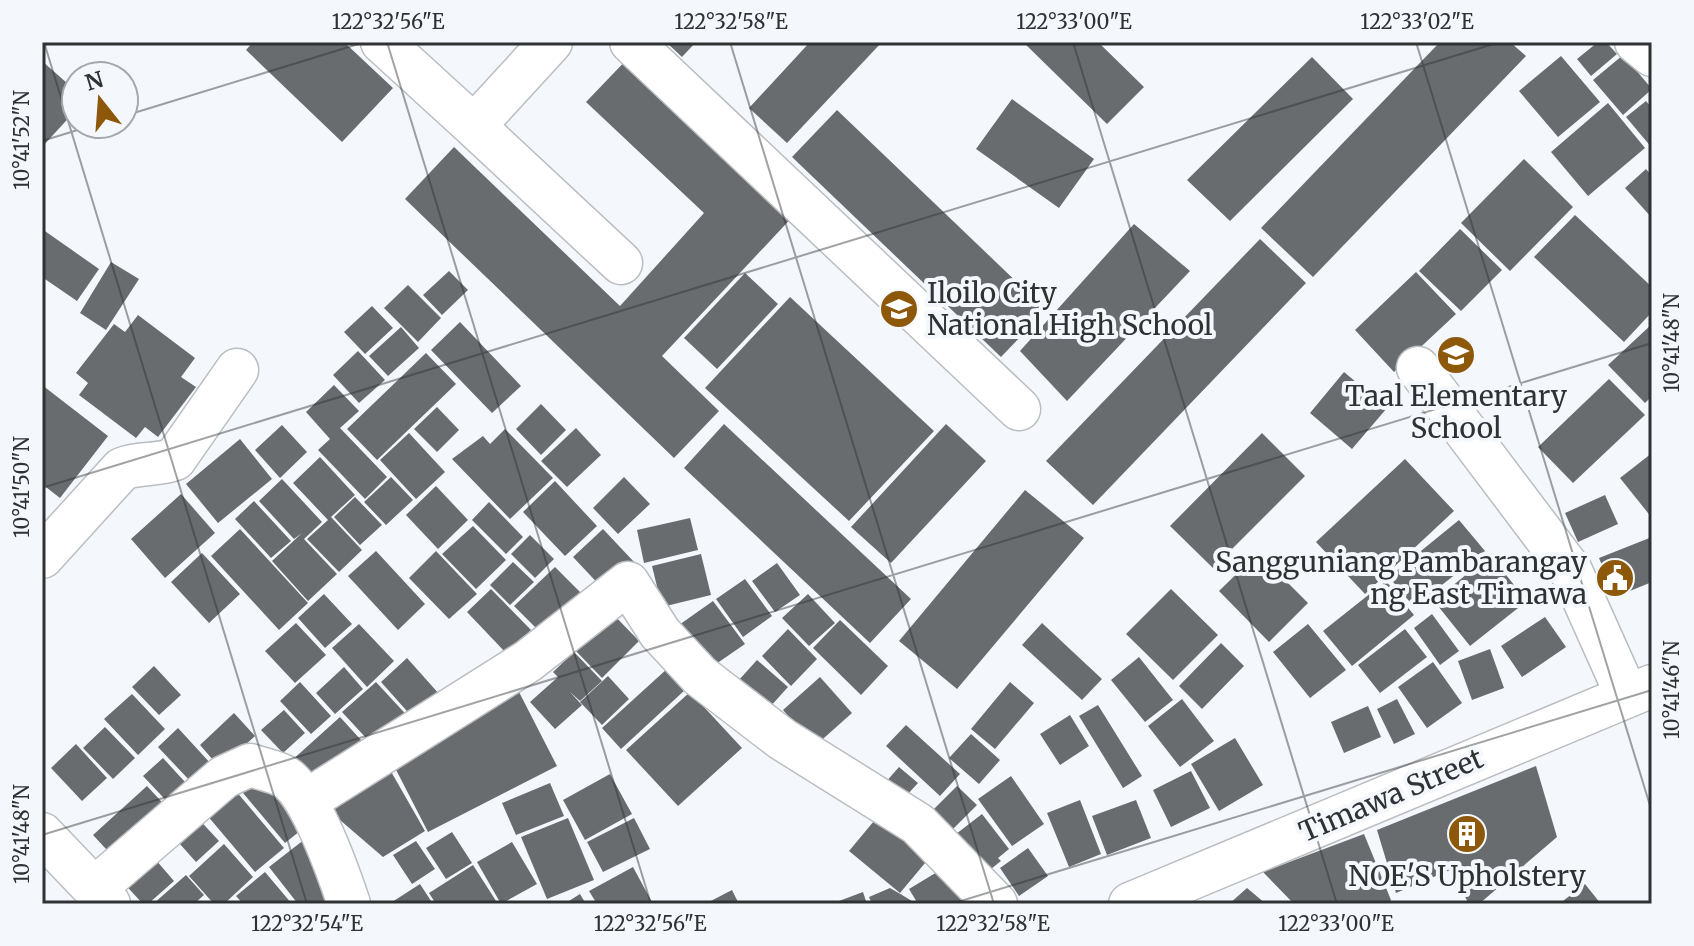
<svg xmlns="http://www.w3.org/2000/svg" width="1694" height="946" font-family="Merriweather,serif">
<style>
.building{fill:#696c6f}
.lines{fill:none;stroke-linecap:round;stroke-linejoin:round}
.minor-casing{stroke:#babec2;stroke-width:45}
.minor{stroke:#fff;stroke-width:42}
.ticks{fill:none;stroke:#2f3132;stroke-width:2;stroke-opacity:0.45}
.labels{text-anchor:middle;stroke-width:8;stroke-linejoin:round;paint-order:stroke}
.poi-label{font-size:28px;fill:#2f3132;stroke:#f4f8fc}
.street-label{font-size:28px;fill:#2f3132;stroke:#f4f8fc}
.neatline{fill:none;stroke:#2f3132;stroke-width:3}
.ticks-label{font-size:20px;text-anchor:middle;fill:#2f3132}
</style>
<rect width="100%" height="100%" fill="#f4f8fc"/>
<!-- building -->
<path class="building" d="M 253,42 L 344,42 L 393,88 L 342,142 L 246,50 Z
M 666,42 L 696,42 L 682,57 Z
M 810,42 L 882,42 L 787,143 L 749,108 Z
M 1023,42 L 1098,42 L 1144,87 L 1107,124 Z
M 1440,42 L 1510,42 L 1526,56 L 1313,277 L 1261,228 Z
M 1598,42 L 1606,42 L 1617,54 L 1591,76 L 1577,59 Z
M 632,54 L 798,211 L 662,356 L 719,411 L 674,458 L 405,199 L 454,147 L 620,306 L 704,213 L 586,102 Z
M 1623,55 L 1652,89 L 1623,115 L 1593,80 Z
M 1561,56 L 1600,102 L 1558,137 L 1519,91 Z
M 1312,57 L 1353,99 L 1230,221 L 1187,180 Z
M 42,61 L 76,91 L 76,110 L 42,147 Z
M 1012,99 L 1094,159 L 1059,208 L 976,149 Z
M 1646,101 L 1652,108 L 1652,148 L 1626,117 Z
M 1608,103 L 1645,148 L 1588,196 L 1551,152 Z
M 837,110 L 1046,310 L 1001,357 L 792,157 Z
M 1524,159 L 1573,207 L 1510,271 L 1461,223 Z
M 1646,169 L 1652,176 L 1652,218 L 1625,188 Z
M 1575,215 L 1652,287 L 1652,312 L 1624,342 L 1534,257 Z
M 1134,224 L 1190,271 L 1067,401 L 1020,351 Z
M 42,229 L 99,269 L 77,301 L 42,277 Z
M 1460,229 L 1502,270 L 1461,311 L 1419,271 Z
M 1260,239 L 1306,283 L 1093,505 L 1046,461 Z
M 111,262 L 139,279 L 106,330 L 80,313 Z
M 449,271 L 468,290 L 442,315 L 423,295 Z
M 1416,272 L 1456,314 L 1394,372 L 1355,330 Z
M 745,273 L 778,304 L 717,369 L 684,338 Z
M 408,285 L 441,318 L 418,342 L 384,308 Z
M 790,297 L 934,431 L 849,521 L 705,388 Z
M 372,306 L 393,328 L 365,354 L 344,332 Z
M 138,315 L 195,358 L 181,377 L 196,387 L 158,437 L 145,427 L 136,438 L 79,395 L 88,383 L 76,373 L 114,324 L 125,332 Z
M 460,322 L 521,386 L 492,413 L 431,350 Z
M 1652,324 L 1652,396 L 1645,403 L 1608,365 Z
M 401,327 L 419,348 L 388,376 L 369,356 Z
M 358,351 L 385,380 L 359,403 L 333,375 Z
M 426,353 L 456,384 L 377,460 L 347,429 Z
M 1344,372 L 1387,408 L 1352,449 L 1310,413 Z
M 1609,379 L 1645,415 L 1573,483 L 1538,447 Z
M 42,385 L 108,436 L 60,498 L 42,484 Z
M 334,385 L 359,411 L 340,428 L 387,477 L 365,499 L 318,450 L 330,439 L 306,412 Z
M 541,404 L 566,430 L 541,455 L 516,429 Z
M 437,407 L 459,430 L 437,452 L 414,429 Z
M 724,424 L 911,599 L 870,643 L 684,468 Z
M 946,424 L 986,461 L 891,563 L 851,527 Z
M 282,425 L 307,452 L 280,478 L 255,450 Z
M 576,428 L 601,455 L 567,487 L 541,461 Z
M 505,429 L 553,478 L 510,519 L 452,459 L 483,436 L 490,444 Z
M 409,433 L 445,472 L 416,499 L 380,460 Z
M 1262,433 L 1305,476 L 1213,568 L 1170,526 Z
M 240,439 L 272,479 L 218,523 L 186,484 Z
M 1652,453 L 1652,518 L 1620,478 Z
M 320,457 L 355,495 L 331,517 L 362,550 L 339,572 L 307,539 L 328,520 L 293,483 Z
M 1405,459 L 1454,511 L 1365,594 L 1316,542 Z
M 391,477 L 413,500 L 386,525 L 364,502 Z
M 624,477 L 650,504 L 618,534 L 593,508 Z
M 282,479 L 322,522 L 304,539 L 337,574 L 308,601 L 272,561 L 302,533 L 294,539 L 259,501 Z
M 555,481 L 597,526 L 565,556 L 523,512 Z
M 436,486 L 468,520 L 438,549 L 406,515 Z
M 1025,490 L 1084,538 L 957,689 L 899,641 Z
M 181,494 L 215,533 L 165,578 L 131,539 Z
M 1605,495 L 1618,524 L 1578,542 L 1565,513 Z
M 355,497 L 382,525 L 360,545 L 334,517 Z
M 254,501 L 291,541 L 271,558 L 235,519 Z
M 489,502 L 523,537 L 506,554 L 472,520 Z
M 690,518 L 698,550 L 644,563 L 637,530 Z
M 1459,520 L 1485,551 L 1414,607 L 1389,577 Z
M 473,526 L 506,560 L 476,589 L 442,554 Z
M 240,529 L 308,603 L 279,630 L 211,556 Z
M 603,529 L 635,563 L 605,591 L 573,557 Z
M 530,535 L 554,559 L 535,578 L 511,554 Z
M 1652,537 L 1652,582 L 1615,597 L 1599,558 Z
M 376,551 L 425,604 L 398,630 L 348,576 Z
M 436,551 L 477,594 L 449,619 L 409,578 Z
M 202,553 L 240,594 L 209,623 L 171,582 Z
M 1258,553 L 1308,603 L 1269,642 L 1219,591 Z
M 701,554 L 711,595 L 662,607 L 652,566 Z
M 1490,555 L 1527,601 L 1470,646 L 1434,601 Z
M 513,562 L 534,582 L 510,605 L 490,585 Z
M 777,563 L 800,595 L 775,612 L 752,581 Z
M 555,567 L 589,601 L 549,641 L 514,606 Z
M 745,579 L 772,616 L 743,637 L 716,599 Z
M 1386,581 L 1414,615 L 1352,666 L 1323,631 Z
M 491,589 L 531,630 L 506,653 L 467,612 Z
M 1171,589 L 1218,635 L 1173,680 L 1126,634 Z
M 324,594 L 352,624 L 325,648 L 298,618 Z
M 808,594 L 835,623 L 809,646 L 782,618 Z
M 713,601 L 745,644 L 700,675 L 669,632 Z
M 611,612 L 639,641 L 602,678 L 573,648 Z
M 1432,614 L 1459,651 L 1440,665 L 1414,628 Z
M 1545,617 L 1566,647 L 1522,677 L 1501,646 Z
M 840,620 L 888,666 L 861,695 L 813,648 Z
M 296,623 L 326,655 L 295,683 L 265,651 Z
M 1042,623 L 1102,679 L 1082,700 L 1022,645 Z
M 359,624 L 394,661 L 367,687 L 332,648 Z
M 1308,624 L 1346,670 L 1310,698 L 1273,652 Z
M 788,629 L 817,659 L 791,686 L 762,656 Z
M 1405,629 L 1427,657 L 1380,693 L 1358,665 Z
M 1221,643 L 1244,666 L 1202,709 L 1179,686 Z
M 1490,649 L 1504,688 L 1472,700 L 1458,661 Z
M 574,652 L 602,681 L 580,701 L 570,692 L 582,705 L 555,729 L 530,702 L 558,677 L 553,672 Z
M 1139,657 L 1173,700 L 1145,722 L 1111,680 Z
M 407,658 L 440,695 L 414,719 L 381,682 Z
M 757,660 L 788,687 L 760,718 L 729,691 Z
M 1433,662 L 1462,703 L 1427,728 L 1398,687 Z
M 154,666 L 181,695 L 159,715 L 132,687 Z
M 344,667 L 363,689 L 335,714 L 316,693 Z
M 668,668 L 686,689 L 621,749 L 602,728 Z
M 608,676 L 629,699 L 602,725 L 580,702 Z
M 820,677 L 852,713 L 815,746 L 783,710 Z
M 300,682 L 331,716 L 311,734 L 280,701 Z
M 376,682 L 413,722 L 379,752 L 342,712 Z
M 1010,682 L 1034,703 L 995,749 L 971,729 Z
M 519,692 L 557,766 L 428,832 L 390,758 Z
M 690,692 L 742,748 L 678,806 L 626,750 Z
M 132,694 L 165,729 L 138,755 L 104,719 Z
M 1182,699 L 1214,741 L 1180,767 L 1148,726 Z
M 1397,699 L 1415,734 L 1394,744 L 1377,709 Z
M 1098,705 L 1142,776 L 1123,788 L 1079,716 Z
M 1368,706 L 1381,737 L 1344,753 L 1331,722 Z
M 284,710 L 305,733 L 283,753 L 261,730 Z
M 234,713 L 255,736 L 220,768 L 200,745 Z
M 1070,715 L 1089,746 L 1060,765 L 1040,734 Z
M 340,717 L 372,752 L 309,781 L 290,762 Z
M 906,725 L 960,774 L 940,796 L 886,746 Z
M 105,727 L 135,758 L 113,779 L 83,748 Z
M 178,728 L 212,765 L 192,783 L 158,747 Z
M 971,734 L 1000,760 L 979,784 L 949,758 Z
M 1235,738 L 1263,785 L 1219,811 L 1191,764 Z
M 76,744 L 107,778 L 82,801 L 51,768 Z
M 163,758 L 196,794 L 177,812 L 143,776 Z
M 385,761 L 425,831 L 383,857 L 319,802 Z
M 1536,766 L 1557,837 L 1479,904 L 1469,904 L 1450,870 L 1396,893 L 1377,830 Z
M 899,767 L 918,783 L 895,808 L 877,792 Z
M 1191,771 L 1210,808 L 1171,827 L 1153,790 Z
M 610,774 L 632,814 L 585,840 L 563,800 Z
M 1011,776 L 1044,824 L 1012,846 L 978,799 Z
M 263,777 L 305,827 L 285,843 L 243,793 Z
M 550,783 L 564,816 L 516,835 L 502,803 Z
M 147,786 L 173,814 L 119,863 L 93,835 Z
M 957,786 L 977,805 L 942,840 L 923,820 Z
M 235,790 L 284,848 L 255,872 L 206,814 Z
M 1080,800 L 1101,854 L 1069,867 L 1047,813 Z
M 1136,800 L 1151,838 L 1107,855 L 1092,816 Z
M 884,809 L 935,851 L 900,893 L 849,851 Z
M 194,814 L 219,841 L 196,862 L 171,834 Z
M 982,814 L 1009,849 L 998,858 L 1001,861 L 977,880 L 947,841 Z
M 568,818 L 594,880 L 547,899 L 521,837 Z
M 634,818 L 650,849 L 603,872 L 587,842 Z
M 452,832 L 472,863 L 446,879 L 426,848 Z
M 1364,834 L 1391,900 L 1387,904 L 1294,904 L 1263,872 Z
M 305,839 L 343,888 L 323,904 L 298,904 L 269,867 Z
M 416,841 L 435,869 L 412,884 L 393,855 Z
M 512,842 L 537,884 L 501,904 L 477,862 Z
M 224,844 L 253,877 L 224,904 L 214,904 L 189,876 Z
M 1028,848 L 1048,876 L 1019,896 L 1000,868 Z
M 149,852 L 174,881 L 148,904 L 143,904 L 119,878 Z
M 473,865 L 498,904 L 436,904 L 429,893 Z
M 947,866 L 971,904 L 918,904 L 909,889 Z
M 633,867 L 653,904 L 597,904 L 589,891 Z
M 265,872 L 292,904 L 243,904 L 236,896 Z
M 186,875 L 204,895 L 194,904 L 153,904 Z
M 420,884 L 433,904 L 389,904 Z
M 1585,884 L 1601,904 L 1559,904 Z
M 890,888 L 902,895 L 917,904 L 872,904 L 869,897 Z
M 1247,888 L 1266,904 L 1229,904 Z
M 732,890 L 739,904 L 705,904 Z
M 863,892 L 867,904 L 831,904 Z
M 580,894 L 586,904 L 564,904 Z"/>
<g class="lines">
<!-- minor casing -->
<g class="minor-casing">
<path id="minor" d="M 382,42 L 474,126
M 551,42 L 474,126 L 621,263
M 631,42 L 1019,409
M 1636,42 L 1652,55
M 1418,368 L 1571,571 L 1627,696
M 42,557 L 122,469 C 139,462 157,466 175,459 L 237,370
M 306,801 L 528,661 L 628,583 L 660,633 L 700,676 L 782,739 L 918,824 L 996,904
M 42,834 L 109,904
M 95,888 L 224,777 L 250,765 C 261,769 275,771 285,777 C 311,793 339,874 349,904
M 1130,904 L 1652,686"/>
</g>
<!-- minor -->
<use href="#minor" class="minor"/>
</g>
<!-- ticks -->
<path class="ticks" d="M 44,42 L 307,904M 387,42 L 651,904M 730,42 L 994,904M 1073,42 L 1337,904M 1416,42 L 1652,812M 124,116 L 365,42M 42,141 L 97,124M 42,488 L 1500,42M 42,835 L 1652,343M 951,904 L 1652,690"/>
<!-- icons -->
<defs>
<g id="school-disc" transform="scale(2)"><circle r="9.5" fill="#8e580b" stroke="#f4f8fc"/><path d="M0-5L7-2L0 1L-7-2ZM-4 1L0 2.5L4 1V4Q0 6-4 4Z" fill="#fff"/></g>
<g id="civic-disc" transform="scale(2)"><circle r="9.5" fill="#8e580b" stroke="#f4f8fc"/><path d="M-.6-6.5H3V-4.5H.6V-3L4-1V1h2V6H-6V1h2V-1L-.6-3ZM-1.2 2.5V6h2.4V2.5Z" fill="#fff"/></g>
<g id="building-disc" transform="scale(2)"><circle r="9.5" fill="#8e580b" stroke="#f4f8fc"/><path d="M-4-6H4V6H1V3H-1V6H-4ZM-2.5-4.3h1.7v1.8h-1.7ZM.8-4.3h1.7v1.8H.8ZM-2.5-1h1.7V.8h-1.7ZM.8-1h1.7V.8H.8Z" fill="#fff"/></g>
</defs>
<g fill-rule="evenodd">
<use href="#school-disc" x="899" y="309"/>
<use href="#school-disc" x="1456" y="355"/>
<use href="#civic-disc" x="1615" y="578"/>
<use href="#building-disc" x="1467" y="834"/>
</g>
<g class="labels">
<!-- poi labels -->
<g class="poi-label">
<text x="927" y="303" text-anchor="start">Iloilo City<tspan x="927" dy="32">National High School</tspan></text>
<text x="1456" y="406">Taal Elementary<tspan x="1456" dy="32">School</tspan></text>
<text x="1587" y="572" text-anchor="end">Sangguniang Pambarangay<tspan x="1587" dy="32">ng East Timawa</tspan></text>
<text x="1467" y="886">NOE'S Upholstery</text>
</g>
<!-- street labels -->
<g class="street-label">
<text transform="translate(1391 795) rotate(-23)" y="10">Timawa Street</text>
</g>
</g>
<!-- border -->
<rect width="1694" height="946" fill="none" stroke="#f4f8fc" stroke-width="88"/>
<!-- north arrow -->
<g transform="translate(100 100) rotate(343)"><circle r="38" fill="#f4f8fc" stroke="#a5a8ab" stroke-width="2"/>
<path d="M0-6L14 30L0 20L-14 30Z" fill="#8e580b"/>
<text y="-12" font-size="22" font-weight="bold" text-anchor="middle" fill="#2f3132">N</text>
</g>
<rect x="44" y="44" width="1606" height="858" class="neatline"/>
<g class="ticks-label">
<text x="388" y="29">122°32'56"E</text>
<text x="731" y="29">122°32'58"E</text>
<text x="1074" y="29">122°33'00"E</text>
<text x="1417" y="29">122°33'02"E</text>
<text transform="translate(22 140) rotate(-90)" y="7">10°41'52"N</text>
<text transform="translate(1672 343) rotate(-90)" y="7">10°41'48"N</text>
<text transform="translate(22 487) rotate(-90)" y="7">10°41'50"N</text>
<text transform="translate(1672 690) rotate(-90)" y="7">10°41'46"N</text>
<text transform="translate(22 834) rotate(-90)" y="7">10°41'48"N</text>
<text x="307" y="931">122°32'54"E</text>
<text x="650" y="931">122°32'56"E</text>
<text x="993" y="931">122°32'58"E</text>
<text x="1336" y="931">122°33'00"E</text>
</g>
</svg>
